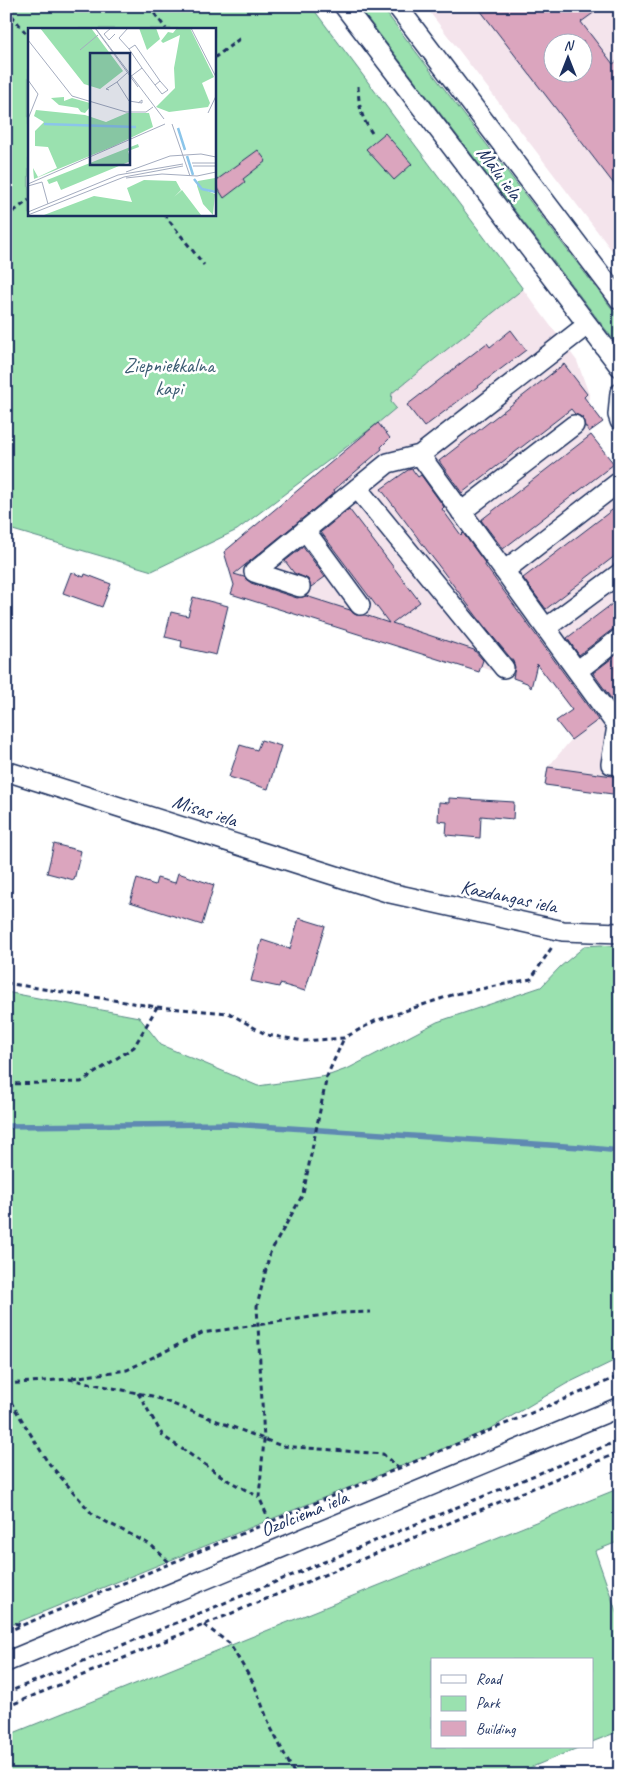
<svg xmlns="http://www.w3.org/2000/svg" width="626" height="1781" font-family="Caveat,sans-serif">
<style>
.built{fill:#f4e4ec;fill-rule:evenodd}
.green{fill:#9ae1af;stroke:#5a8886;fill-rule:evenodd}
.lines{fill:none;stroke-linecap:round;stroke-linejoin:round}
.stream{stroke:#5e89b2;stroke-width:5.5}
.building{fill:#dba5be;stroke:#1b2f5e;fill-rule:evenodd}
.minor-casing{stroke:#1b2f5e;stroke-width:22}
.path{stroke:#1b2f5e;stroke-width:3;stroke-dasharray:5 4;stroke-linecap:butt}
.minor{stroke:#fff;stroke-width:19}
.labels{text-anchor:middle;stroke-width:5;stroke-linejoin:round;paint-order:stroke}
.street-label{font-size:20px;fill:#1b2f5e;stroke:#fff}
.park-label{font-size:20px;fill:#3b5c72;stroke:#fff}
.inset-river{fill:none;stroke:#8bc5ea;stroke-width:2.5}
.inset-road{fill:none;stroke:#a4acbf;stroke-width:1}
.view{fill:#1b2f5e;fill-opacity:0.15;stroke:#1b2f5e;stroke-width:2.5}
.inset-edge{fill:none;stroke:#1b2f5e;stroke-width:2.5}
</style>
<rect width="100%" height="100%" fill="#fff"/>
<filter id="ink" filterUnits="userSpaceOnUse"><feTurbulence type="fractalNoise" baseFrequency=".02" numOctaves="2"/><feDisplacementMap in="SourceGraphic" scale="10" xChannelSelector="R" yChannelSelector="G"/><feConvolveMatrix kernelMatrix="1 2 1 2 8 2 1 2 1" color-interpolation-filters="sRGB"/></filter>
<g filter="url(#ink)">
<!-- built -->
<path class="built" d="M 425,6 L 620,6 L 620,261 ZM 554,42 L 584,42 L 584,72 L 554,72 Z
M 523,289 L 577,361 L 590,397 L 587,401 L 603,422 L 589,432 L 620,472 L 620,795 L 545,785 L 548,767 L 571,740 L 556,721 L 571,710 L 537,665 L 532,684 L 234,584 L 224,552 L 395,408 L 391,402 L 391,393 Z"/>
<!-- green -->
<path class="green" d="M 6,6 L 311,6 L 523,289 L 392,393 L 391,402 L 396,408 L 378,423 L 237,530 L 152,571 L 6,528 ZM 29,29 L 214,29 L 214,214 L 29,214 Z
M 358,6 L 381,6 L 620,319 L 620,340 L 616,343 Z
M 601,945 L 620,947 L 620,1358 L 566,1384 L 490,1429 L 387,1472 L 6,1627 L 6,992 L 139,1017 L 161,1045 L 258,1086 L 327,1076 L 349,1068 L 437,1022 L 541,987 L 560,967 L 585,946 Z
M 620,1488 L 620,1541 L 595,1551 L 620,1622 L 620,1731 L 592,1742 L 592,1660 L 432,1660 L 432,1747 L 580,1747 L 513,1775 L 6,1775 L 6,1736 Z"/>
<g class="lines">
<!-- stream -->
<path class="stream" d="M 6,1126 L 230,1124 L 580,1147 L 620,1151"/>
</g>
<!-- building -->
<path class="building" d="M 477,6 L 603,6 L 581,22 L 613,64 L 620,59 L 620,192 ZM 554,42 L 584,42 L 584,72 L 554,72 Z
M 385,133 L 412,164 L 394,180 L 366,149 Z
M 258,150 L 266,161 L 243,179 L 245,182 L 224,198 L 214,182 Z
M 511,330 L 526,350 L 424,427 L 407,405 L 487,343 L 490,347 Z
M 564,364 L 587,394 L 584,397 L 603,422 L 589,432 L 585,426 L 583,418 L 575,414 L 571,409 L 462,493 L 439,461 Z
M 378,423 L 390,438 L 381,447 L 382,449 L 334,490 L 335,492 L 234,574 L 244,577 L 251,583 L 297,598 L 306,596 L 350,610 L 356,615 L 365,615 L 389,623 L 321,532 L 349,509 L 420,602 L 392,623 L 474,650 L 483,660 L 479,672 L 231,594 L 234,585 L 224,552 Z
M 591,435 L 614,464 L 503,549 L 481,520 Z
M 412,469 L 418,477 L 421,475 L 444,507 L 442,509 L 461,535 L 463,533 L 485,563 L 484,564 L 598,720 L 571,740 L 556,721 L 572,710 L 537,664 L 531,688 L 527,683 L 513,678 L 515,667 L 513,661 L 484,626 L 381,489 L 408,470 Z
M 620,504 L 620,552 L 546,609 L 523,578 Z
M 303,547 L 325,577 L 311,587 L 308,579 L 294,573 L 285,561 Z
M 71,572 L 84,577 L 85,574 L 111,584 L 102,607 L 63,593 Z
M 193,597 L 228,606 L 216,655 L 181,647 L 182,641 L 165,637 L 171,612 L 188,616 Z
M 620,598 L 620,627 L 613,629 L 579,655 L 567,638 Z
M 620,652 L 620,701 L 615,704 L 593,673 Z
M 261,740 L 281,746 L 268,789 L 229,777 L 240,745 L 257,750 Z
M 548,767 L 620,777 L 620,795 L 545,785 Z
M 449,798 L 514,802 L 513,819 L 481,816 L 480,838 L 446,835 L 447,822 L 438,821 L 439,802 L 449,803 Z
M 54,844 L 81,851 L 74,880 L 47,873 Z
M 178,873 L 214,885 L 202,925 L 130,902 L 137,879 L 155,885 L 157,878 L 175,883 Z
M 299,918 L 325,926 L 305,991 L 280,984 L 279,987 L 251,981 L 262,940 L 290,949 Z"/>
<g class="lines">
<!-- minor casing -->
<g class="minor-casing">
<path id="minor" d="M 344,6 L 620,367
M 397,6 L 620,300
M 587,325 L 420,455 L 617,726 L 611,764 L 620,765
M 620,393 L 618,415 L 620,421
M 357,488 L 504,668
M 461,512 L 574,425
M 305,530 L 360,605
M 504,571 L 619,482
M 300,587 L 254,572 L 388,463 L 420,455
M 546,628 L 620,573
M 577,671 L 620,638
M 6,771 L 390,893 L 563,931 L 620,933
M 6,1662 L 620,1407"/>
</g>
<!-- path -->
<path class="path" d="M 149,6 L 166,29
M 6,8 L 29,37
M 214,58 L 242,37
M 358,86 C 359,109 361,117 374,136
M 164,214 L 204,265
M 6,217 L 29,200
M 6,983 L 157,1007 L 229,1013 L 267,1035 L 304,1041 L 344,1038 L 375,1021 L 455,994 L 531,979 L 552,947
M 6,1084 L 81,1082 L 134,1047 L 157,1007
M 72,1378 L 127,1370 L 202,1333 L 338,1313 L 371,1312
M 6,1384 L 69,1379 L 152,1396 L 282,1446 L 383,1454 L 398,1468
M 138,1393 L 163,1436 L 229,1481 L 259,1497
M 6,1394 L 47,1461 L 93,1515 L 151,1545 L 170,1563
M 270,1522 L 259,1497 L 264,1440 L 257,1306 L 270,1253 L 303,1194 L 327,1076 L 344,1038
M 6,1622 L 23,1625
M 204,1625 L 229,1643 L 254,1684 L 270,1726 L 295,1775
M 6,1632 L 620,1376
M 6,1693 L 620,1440
M 6,1707 L 620,1452"/>
<!-- minor -->
<use href="#minor" class="minor"/>
</g>
</g>
<g class="labels">
<!-- street labels -->
<g class="street-label">
<text transform="translate(500 173) rotate(53)" y="7">Mālu iela</text>
<text transform="translate(205 810) rotate(18)" y="7">Misas iela</text>
<text transform="translate(509 896) rotate(12)" y="7">Kazdangas iela</text>
<text transform="translate(304 1513) rotate(-22)" y="7">Ozolciema iela</text>
</g>
<!-- park labels -->
<g class="park-label">
<text x="169" y="372">Ziepniekkalna<tspan x="169" dy="23">kapi</tspan></text>
</g>
</g>
<!-- overview -->
<g transform="translate(28 28)">
<rect width="188" height="188" fill="#fff"/>
<path d="M 12,0 L 63,0 L 95,43 L 72,61 L 56,56 ZM 111,0 L 128,0 L 132,11 L 119,22 ZM 149,0 L 162,0 L 186,49 L 174,55 L 182,75 L 180,79 L 141,84 L 128,79 L 147,60 L 146,40 L 152,7 L 135,15 L 133,13 L 140,4 L 145,5 ZM 36,69 L 36,73 L 44,70 L 62,75 L 62,79 L 57,85 L 53,84 L 50,80 L 31,77 L 23,70 ZM 8,82 L 57,87 L 78,94 L 99,85 L 121,85 L 125,99 L 86,118 L 6,151 L 5,140 L 10,149 L 29,140 L 20,119 L 7,118 L 7,103 L 16,94 L 6,88 ZM 110,116 L 111,119 L 100,123 L 103,133 L 33,162 L 29,153 L 21,156 L 19,152 ZM 187,150 L 187,163 L 172,160 L 187,166 L 185,187 L 175,176 L 169,158 L 170,153 ZM 116,152 L 148,153 L 153,162 L 146,169 L 154,162 L 173,187 L 16,187 L 66,168 L 104,174 L 99,160 Z" fill="#9ae1af"/>
<path class="inset-river" d="M 16,96 L 108,99M 150,100 L 157,122M 159,128 L 165,147M 166,151 L 174,161 L 188,164"/>
<path class="inset-road" d="M 67,0 L 110,59M 83,0 L 76,6 L 81,12 L 87,6M 100,0 L 91,10 L 101,21M 163,0 L 188,49M 68,1 L 136,91M 0,12 L 44,68 L 98,84 L 118,84 L 125,79M 52,22 L 70,7M 99,45 L 89,54 L 101,73 L 114,75 L 114,72 L 110,75M 102,49 L 114,40 L 127,57 L 132,53 L 107,17 L 101,21 L 114,40M 0,52 L 10,66 L 0,91M 127,57 L 134,66 L 140,62 L 132,53M 81,62 L 78,61 L 89,54M 180,85 L 188,68M 144,96 L 162,148M 164,135 L 188,135M 165,138 L 188,138M 98,144 L 142,128 L 173,126 L 188,129M 98,150 L 134,146 L 169,148 L 188,144M 0,156 L 137,96M 0,158 L 14,154 L 20,176M 0,184 L 90,147 L 155,136M 0,187 L 96,149 L 155,138"/>
<path class="view" d="M 62,25 L 102,25 L 102,137 L 62,137 Z"/>
<rect width="188" height="188" class="inset-edge"/>
</g>
<!-- margin -->
<rect width="626" height="1781" fill="none" stroke="#fff" stroke-width="25"/>
<rect x="12" y="12" width="601" height="1756" fill="none" stroke="#1b2f5e" stroke-width="2" filter="url(#ink)"/>
<!-- legend -->
<rect x="431" y="1658" width="162" height="90" fill="#ffffff" stroke="#a4acbf"/>
<rect x="441" y="1675" width="25" height="8" fill="#ffffff" stroke="#a4acbf"/>
<text x="476" y="1684" font-size="15" fill="#1b2f5e">Road</text>
<rect x="441" y="1696" width="25" height="15" fill="#9ae1af" stroke="#a4acbf"/>
<text x="476" y="1708" font-size="15" fill="#1b2f5e">Park</text>
<rect x="441" y="1721" width="25" height="15" fill="#dba5be" stroke="#a4acbf"/>
<text x="476" y="1734" font-size="15" fill="#1b2f5e">Building</text>
<!-- north arrow -->
<g transform="translate(568 58)"><circle r="24" fill="#ffffff" stroke="#a4acbf"/>
<path d="M0-4L9 19L0 12L-9 19Z" fill="#1b2f5e"/>
<text y="-8" font-size="14" font-weight="bold" text-anchor="middle" fill="#1b2f5e">N</text>
</g>
</svg>
